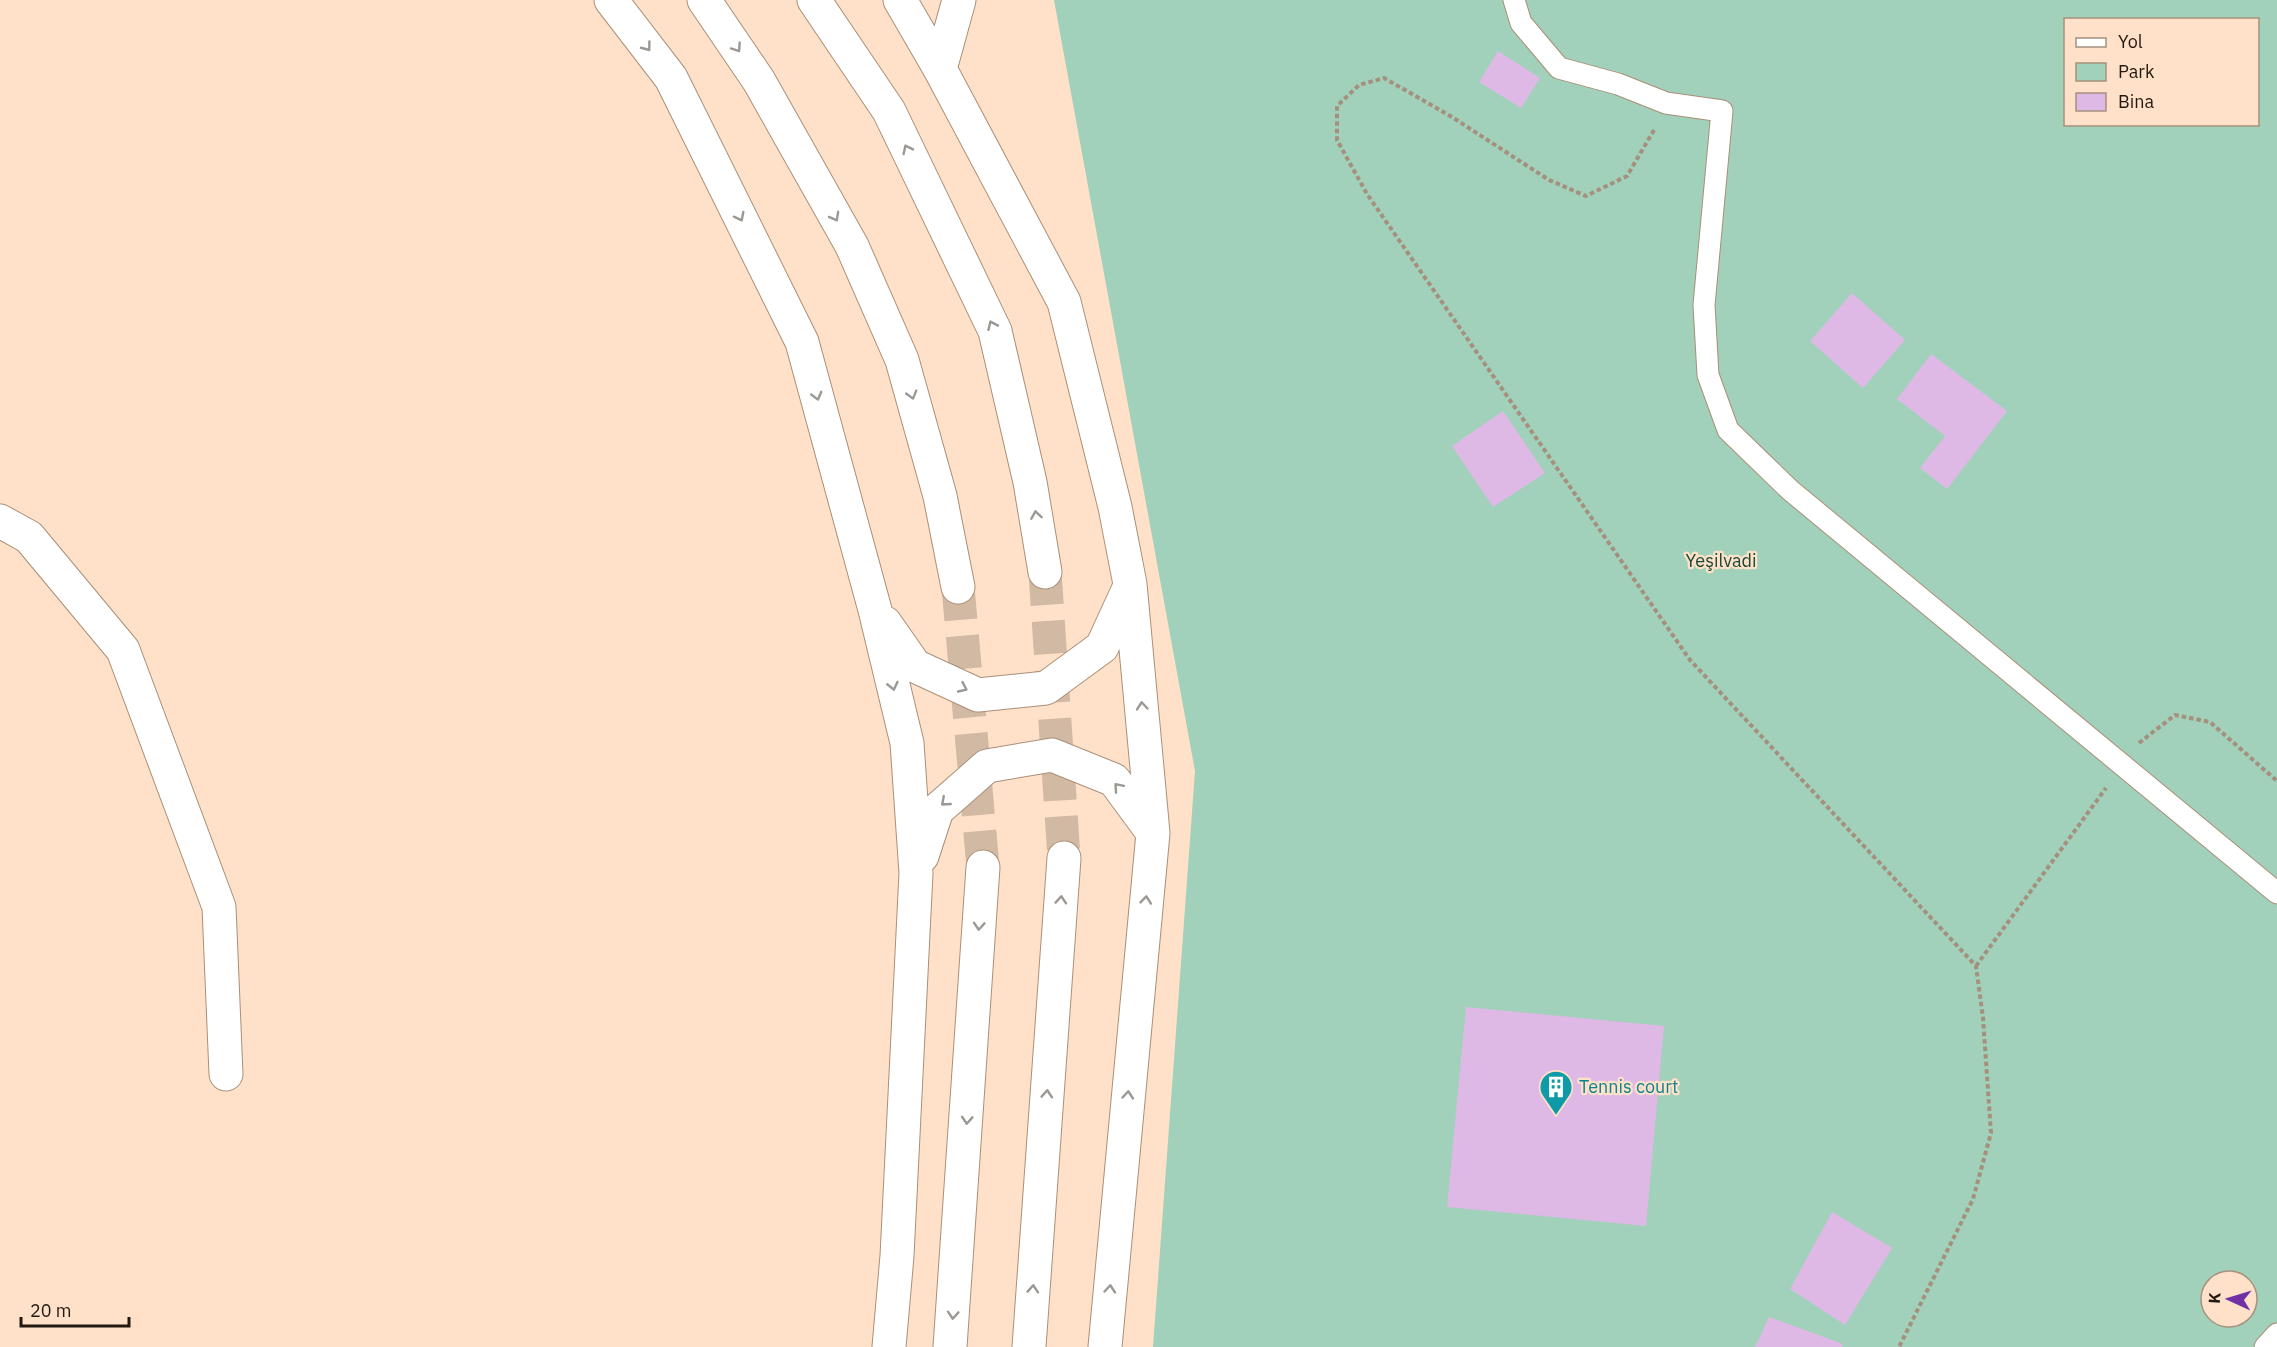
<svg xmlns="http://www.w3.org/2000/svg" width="2277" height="1347" font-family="'IBM Plex Sans',sans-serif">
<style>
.green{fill:#a1d1ba;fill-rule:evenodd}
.building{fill:#deb9e5}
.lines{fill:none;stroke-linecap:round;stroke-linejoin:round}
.primary-tunnel{stroke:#d2b9a3;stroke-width:33;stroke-dasharray:33 16;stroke-linecap:butt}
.service-casing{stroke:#aa8f78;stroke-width:23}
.minor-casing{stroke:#aa8f78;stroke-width:35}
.primary-casing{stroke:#aa8f78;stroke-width:35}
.path{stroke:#a5907e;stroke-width:4;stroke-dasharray:4.5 3;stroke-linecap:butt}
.service{stroke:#fff;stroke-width:21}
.minor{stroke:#fff;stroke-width:33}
.primary{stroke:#fff;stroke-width:33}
.oneway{stroke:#9c9893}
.labels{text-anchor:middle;stroke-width:4.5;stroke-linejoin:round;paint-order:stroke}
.park-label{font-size:18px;fill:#184835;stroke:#fee1c8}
.culture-label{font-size:18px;fill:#0d838f;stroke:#fee1c8;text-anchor:start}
</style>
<rect width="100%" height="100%" fill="#fee1c8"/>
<!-- green -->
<path class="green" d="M 1054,0 L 2277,0 L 2277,1347 L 1153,1347 L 1195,771 ZM 2066,20 L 2258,20 L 2258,124 L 2066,124 ZM 2211,1281 L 2247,1281 L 2247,1317 L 2211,1317 Z"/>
<!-- building -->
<path class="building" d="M 1498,51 L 1540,78 L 1521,108 L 1479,82 Z
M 1852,293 L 1905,340 L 1863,388 L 1810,341 Z
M 1931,354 L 2007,411 L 1947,489 L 1920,468 L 1945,436 L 1897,399 Z
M 1503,411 L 1545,473 L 1493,507 L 1452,446 Z
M 1466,1007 L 1664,1026 L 1646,1226 L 1447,1207 Z
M 1832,1212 L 1892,1248 L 1845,1325 L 1790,1289 Z
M 1769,1317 L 1843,1344 L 1842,1347 L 1755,1347 Z"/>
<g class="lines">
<!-- primary-tunnel -->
<path class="primary-tunnel" d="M 1045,572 L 1064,858
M 958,587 L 983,867"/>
<!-- service casing -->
<g class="service-casing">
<path id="service" d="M 1514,0 L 1521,23 L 1559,68 L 1618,84 L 1666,103 L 1722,111 L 1704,305 L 1708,375 L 1728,430 L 1790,490 L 2277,893
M 2265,1347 L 2277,1334"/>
</g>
<!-- minor casing -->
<g class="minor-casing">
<path id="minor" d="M 0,521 L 29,537 L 123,650 L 219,907 L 226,1074"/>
</g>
<!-- primary casing -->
<g class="primary-casing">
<path id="primary" d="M 611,0 L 671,78 L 802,342 L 875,610 L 907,743 L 916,873 L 897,1256 L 889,1347
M 704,0 L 759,81 L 852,246 L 902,360 L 940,496 L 958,587
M 814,0 L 889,111 L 995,331 L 1030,482 L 1045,572
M 900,0 L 940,69 L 1064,302 L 1115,507 L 1130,584 L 1153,833 L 1105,1347
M 940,69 L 959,0
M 885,623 L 915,666 L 978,695 L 1046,688 L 1102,647 L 1130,586
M 922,856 L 937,810 L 987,766 L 1052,755 L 1114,780 L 1153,833
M 950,1347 L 983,867
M 1029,1347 L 1064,858"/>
</g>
<!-- path -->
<path class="path" d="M 1654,130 L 1627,176 L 1586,196 L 1549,180 L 1452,117 L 1384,78 L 1359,85 L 1337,106 L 1337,140 L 1367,194 L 1690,660 L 1976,966 L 1983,1018 L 1991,1133 L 1973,1199 L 1899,1347
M 2139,743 L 2175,715 L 2210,722 L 2277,781
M 1976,966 L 2106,788"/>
<!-- service -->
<use href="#service" class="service"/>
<!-- minor -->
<use href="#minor" class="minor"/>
<!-- primary -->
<use href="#primary" class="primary"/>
</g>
<!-- one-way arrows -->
<defs><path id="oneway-chevron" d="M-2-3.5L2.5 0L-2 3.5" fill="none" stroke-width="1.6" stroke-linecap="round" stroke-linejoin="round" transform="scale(1.5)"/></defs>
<g class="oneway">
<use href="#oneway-chevron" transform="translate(647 47) rotate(53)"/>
<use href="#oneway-chevron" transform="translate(737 48) rotate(56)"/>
<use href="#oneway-chevron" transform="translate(907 149) rotate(-116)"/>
<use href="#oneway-chevron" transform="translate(740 217) rotate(63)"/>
<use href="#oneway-chevron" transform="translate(835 217) rotate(61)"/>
<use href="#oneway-chevron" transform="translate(992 325) rotate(-114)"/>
<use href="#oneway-chevron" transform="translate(912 395) rotate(74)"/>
<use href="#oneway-chevron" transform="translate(817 396) rotate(75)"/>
<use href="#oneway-chevron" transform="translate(1036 515) rotate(-99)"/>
<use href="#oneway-chevron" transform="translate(893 686) rotate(77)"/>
<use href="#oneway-chevron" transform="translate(963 688) rotate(25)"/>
<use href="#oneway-chevron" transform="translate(1142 706) rotate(-95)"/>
<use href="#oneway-chevron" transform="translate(1118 787) rotate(-131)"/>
<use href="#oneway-chevron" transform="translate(945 802) rotate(139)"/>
<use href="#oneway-chevron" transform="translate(1061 900) rotate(-86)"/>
<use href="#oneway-chevron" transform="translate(1146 900) rotate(-84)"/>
<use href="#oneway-chevron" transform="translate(979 926) rotate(94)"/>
<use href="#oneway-chevron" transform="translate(1047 1094) rotate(-86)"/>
<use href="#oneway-chevron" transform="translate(1128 1095) rotate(-85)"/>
<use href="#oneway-chevron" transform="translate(967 1120) rotate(94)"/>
<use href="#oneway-chevron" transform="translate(1033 1289) rotate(-86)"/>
<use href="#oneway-chevron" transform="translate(1110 1289) rotate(-85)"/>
<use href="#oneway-chevron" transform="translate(953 1315) rotate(94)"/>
</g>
<!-- icons -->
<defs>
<g id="building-pin" transform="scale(1.725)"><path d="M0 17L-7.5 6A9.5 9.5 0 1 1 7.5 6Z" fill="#0f9aa8" stroke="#fee1c8"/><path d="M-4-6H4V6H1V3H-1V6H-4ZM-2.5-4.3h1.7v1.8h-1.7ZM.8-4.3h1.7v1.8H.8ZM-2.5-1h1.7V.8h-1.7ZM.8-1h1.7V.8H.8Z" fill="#fff"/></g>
</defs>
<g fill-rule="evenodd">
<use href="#building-pin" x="1556" y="1087"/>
</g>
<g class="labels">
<!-- park labels -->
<g class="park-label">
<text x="1721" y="567">Yeşilvadi</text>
</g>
<!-- culture labels -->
<g class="culture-label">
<text x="1579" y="1093">Tennis court</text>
</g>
</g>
<!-- legend -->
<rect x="2064" y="18" width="195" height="108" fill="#fee1c8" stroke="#a6917e" stroke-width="1.5"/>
<rect x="2076" y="38" width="30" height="9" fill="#ffffff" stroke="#a6917e" stroke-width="1.5"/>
<text x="2118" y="48" font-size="18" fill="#231910">Yol</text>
<rect x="2076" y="63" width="30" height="18" fill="#a1d1ba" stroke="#a6917e" stroke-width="1.5"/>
<text x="2118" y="78" font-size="18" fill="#231910">Park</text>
<rect x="2076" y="93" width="30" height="18" fill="#deb9e5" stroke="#a6917e" stroke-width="1.5"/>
<text x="2118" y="108" font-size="18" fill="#231910">Bina</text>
<!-- north arrow -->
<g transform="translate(2229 1299) rotate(274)"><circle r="28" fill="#fee1c8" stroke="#a6917e" stroke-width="1.5"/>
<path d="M0-4.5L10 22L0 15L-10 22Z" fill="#7130a5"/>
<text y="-9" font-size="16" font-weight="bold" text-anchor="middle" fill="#231910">K</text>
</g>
<!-- scale -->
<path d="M21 1317v9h108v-9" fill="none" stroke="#231910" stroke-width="3"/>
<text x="30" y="1317" font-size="18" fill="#231910" stroke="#fee1c8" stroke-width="4.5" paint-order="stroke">20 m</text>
</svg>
